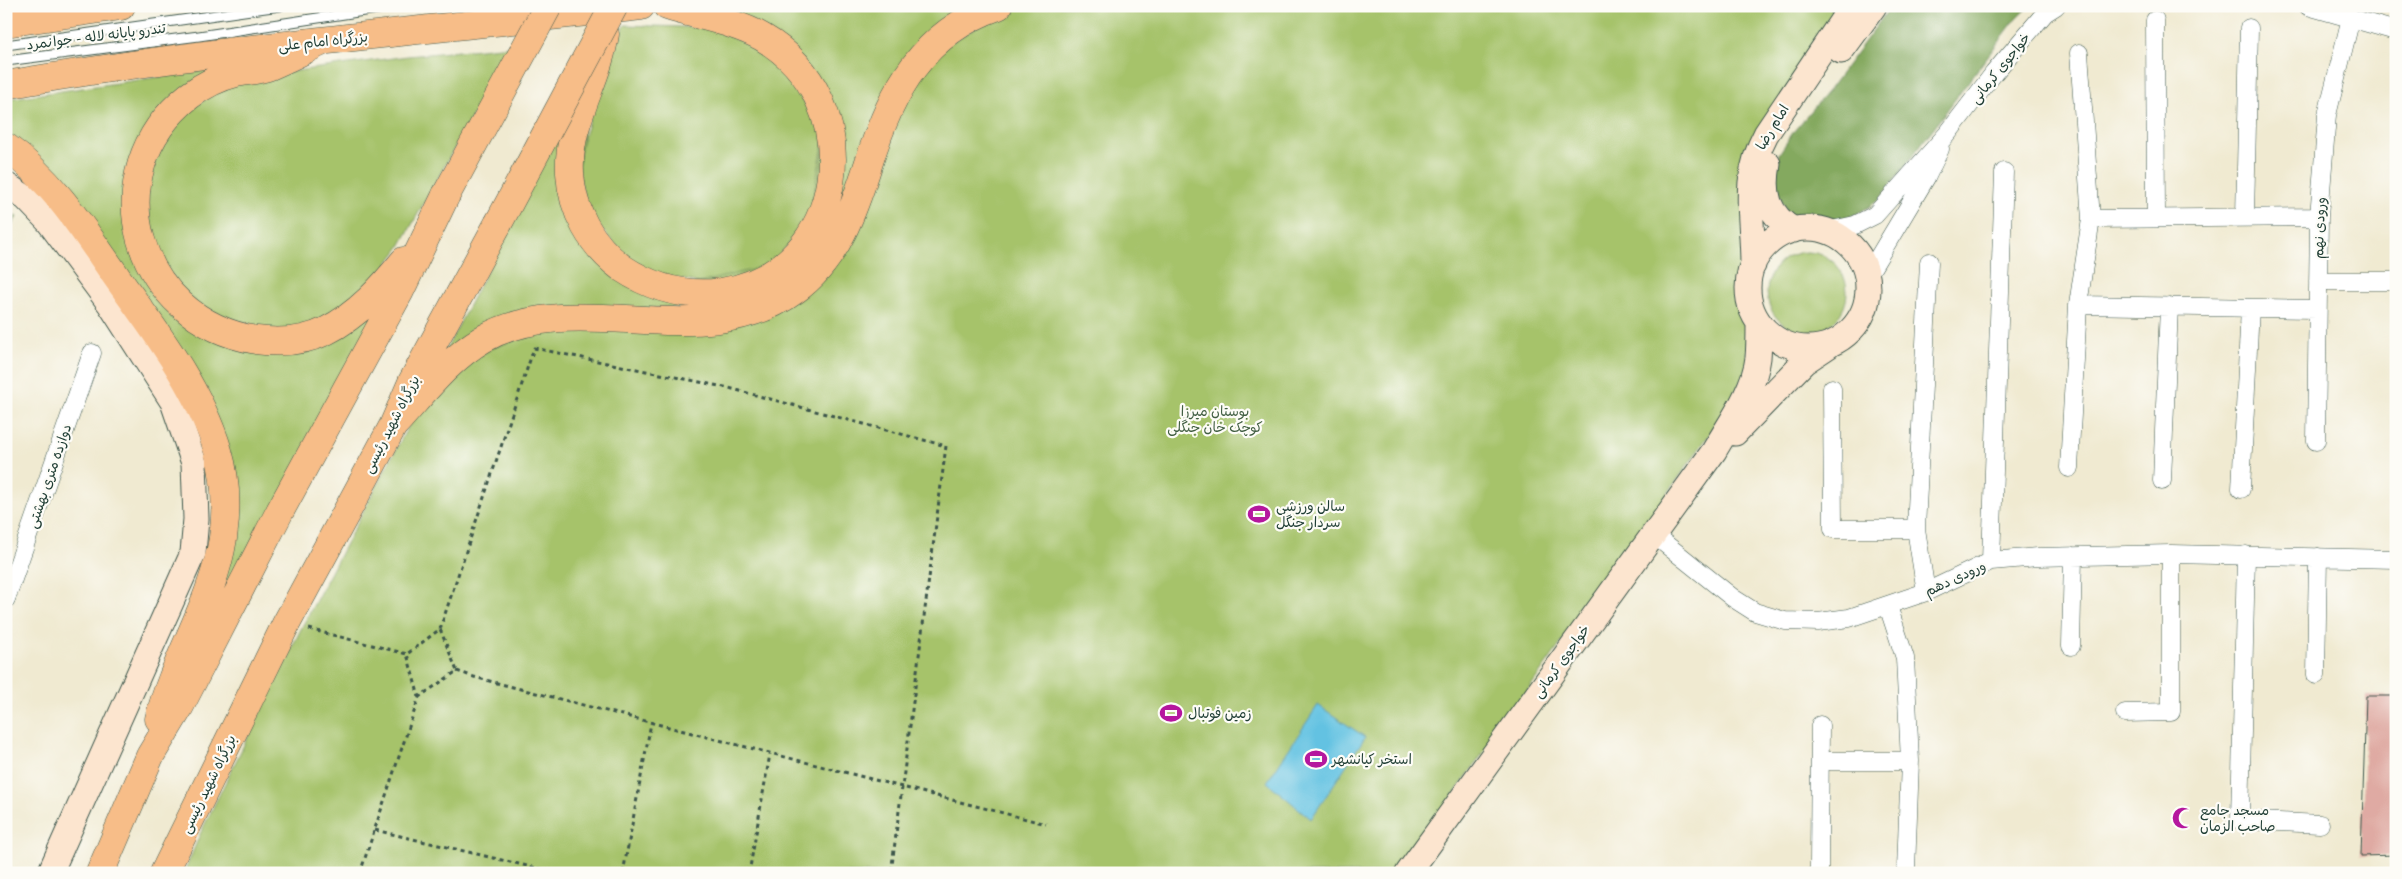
<svg xmlns="http://www.w3.org/2000/svg" width="2402" height="879" font-family="Delius,'Playpen Sans Arabic',sans-serif">
<style>
.green{fill:#a6c36a;stroke:#62804f}
.forest{fill:#84a95e;stroke:#527349}
.water{fill:#63c2e2;stroke:#41808b}
.building{fill:#dfaaa3}
.lines{fill:none;stroke-linecap:round;stroke-linejoin:round}
.service-casing{stroke:#3e574c;stroke-width:11}
.minor-casing{stroke:#3e574c;stroke-width:19}
.secondary-casing{stroke:#3e574c;stroke-width:27}
.trunk-casing{stroke:#3e574c;stroke-width:29}
.path{stroke:#3e574c;stroke-width:3;stroke-dasharray:4 4;stroke-linecap:butt}
.service{stroke:#fff;stroke-width:9}
.minor{stroke:#fff;stroke-width:18}
.secondary{stroke:#fce5cf;stroke-width:25}
.trunk{stroke:#f7bd88;stroke-width:28}
.trunk-bridge-casing{stroke:#3e574c;stroke-width:29;stroke-linecap:butt}
.trunk-bridge{stroke:#f7bd88;stroke-width:28}
.labels{text-anchor:middle;stroke-width:4.5;stroke-linejoin:round;paint-order:stroke}
.street-label{font-size:14px;fill:#1f3d34;stroke:#fdfcf7}
.park-label{font-size:14px;fill:#415e42;stroke:#fdfcf7}
.poi-label{font-size:14px;fill:#1f3d34;stroke:#fdfcf7;text-anchor:start}
</style>
<rect width="100%" height="100%" fill="#fdfcf7"/>
<filter id="ink" filterUnits="userSpaceOnUse"><feTurbulence type="fractalNoise" baseFrequency=".02" numOctaves="2"/><feDisplacementMap in="SourceGraphic" scale="10" xChannelSelector="R" yChannelSelector="G"/><feConvolveMatrix kernelMatrix="1 2 1 2 8 2 1 2 1" color-interpolation-filters="sRGB"/></filter>
<filter id="wash" filterUnits="userSpaceOnUse"><feTurbulence type="fractalNoise" baseFrequency=".0096" numOctaves="4" result="noise"/><feDisplacementMap in="SourceGraphic" scale="20" xChannelSelector="R" yChannelSelector="G"/><feGaussianBlur stdDeviation="1.12" result="paint"/><feColorMatrix in="noise" values="0 0 0 0 0 0 0 0 0 0 0 0 0 0 0 0 0 1.4 0 .05"/><feComposite in="paint" operator="in"/></filter>
<g filter="url(#wash)">
<rect width="100%" height="100%" fill="#f0ead1"/>
<!-- green -->
<path class="green" d="M 781,6 L 981,6 L 940,29 L 814,262 L 752,305 L 591,310 L 435,371 L 591,70 L 572,218 L 656,294 L 802,257 L 830,107 L 710,13 Z
M 1031,6 L 1846,6 L 1767,124 L 1739,286 L 1739,299 L 1747,324 L 1748,367 L 1726,411 L 1398,873 L 184,873 L 201,832 L 303,625 L 411,421 L 450,373 L 512,336 L 780,308 L 883,142 L 933,53 L 1001,12 Z
M 625,25 L 711,28 L 778,57 L 825,137 L 816,208 L 772,265 L 713,286 L 638,270 L 588,214 L 576,162 L 606,66 Z
M 511,46 L 399,248 L 358,302 L 299,332 L 281,335 L 194,306 L 154,253 L 145,182 L 173,120 L 237,79 L 408,56 Z
M 277,60 L 165,109 L 136,251 L 252,350 L 391,288 L 192,663 L 236,477 L 6,135 L 6,99 Z
M1767 292a40 40 0 1 1 80 0a40 40 0 1 1-80 0Z"/>
<!-- forest -->
<path class="forest" d="M 1891,6 L 2029,6 L 2015,20 L 1880,199 C 1850,222 1825,227 1789,217 L 1774,184 L 1779,154 L 1794,131 L 1829,90 Z
M 6,208 L 17,217 L 6,234 Z"/>
<!-- water -->
<path class="water" d="M 1318,705 L 1365,737 L 1311,819 L 1267,782 Z"/>
<g id="blocks">
<!-- building -->
<path class="building" d="M 2366,696 L 2396,696 L 2396,855 L 2361,856 Z"/>
</g>
</g>
<g filter="url(#ink)">
<use href="#blocks" fill-opacity="0" stroke="#3e574c" stroke-width="1"/>
<g class="lines">
<!-- service casing -->
<g class="service-casing">
<path id="service" d="M 6,45 L 280,6
M 6,61 L 199,36 L 397,6"/>
</g>
<!-- minor casing -->
<g class="minor-casing">
<path id="minor" d="M 2308,6 L 2396,31
M 2155,20 L 2156,218
M 2079,53 L 2091,219 L 2078,305 L 2317,309
M 2245,217 L 2249,28
M 2091,219 L 2319,217
M 1827,231 L 1855,225 L 1875,215 L 1948,133 L 1994,73 L 2045,13 L 2056,6
M 1866,278 L 1927,176 L 1940,149
M 2318,281 L 2396,281
M 1832,388 L 1833,529 L 1916,529
M 2316,441 L 2319,217 L 2327,115 L 2351,18
M 2069,468 L 2078,305
M 2162,481 L 2169,306
M 2241,489 L 2250,308
M 1653,534 L 1733,598 L 1755,612 L 1785,621 L 1818,622 L 1849,618 L 1926,592 L 1991,561 L 2038,557 L 2171,554 L 2396,559
M 2246,555 L 2240,820 L 2320,824
M 1991,561 L 2004,172
M 1926,592 L 1916,529 L 1929,262
M 6,599 L 92,353
M 1888,606 L 1905,658 L 1910,761 L 1906,870
M 2071,646 L 2073,556
M 2316,675 L 2318,557
M 2125,713 L 2171,712 L 2171,554
M 1820,761 L 1910,761
M 1819,870 L 1820,725"/>
</g>
<!-- secondary casing -->
<g class="secondary-casing">
<path id="secondary" d="M 1841,51 L 1874,6
M 1768,164 C 1763,193 1767,215 1794,230
M 6,185 L 26,198 L 49,222 L 110,304 L 173,402 L 194,463 L 196,519 L 193,553 L 50,873
M1748 288a60 60 0 1 1 120 0a60 60 0 1 1-120 0Z
M 1753,265 C 1753,215 1741,181 1766,134 L 1852,6
M 1735,433 L 1804,362 L 1828,346
M 1408,873 L 1714,451 C 1730,423 1754,391 1758,358 C 1759,347 1759,334 1759,323"/>
</g>
<!-- trunk casing -->
<g class="trunk-casing">
<path id="trunk" d="M 6,23 L 121,6
M 605,34 C 598,82 567,122 570,173 C 572,211 591,245 622,268 C 652,288 685,297 721,292 C 849,273 871,100 762,37 C 734,21 697,16 667,6
M 321,42 C 304,50 287,59 270,66 C 259,70 248,71 236,73 C 220,77 202,86 189,96 C 92,173 135,320 256,340 C 279,343 304,342 326,331 C 358,315 382,288 404,261
M 6,85 C 216,48 429,30 641,6
M 6,147 C 54,181 85,232 118,279 C 156,332 199,388 218,451 C 226,478 227,510 223,538 C 213,602 175,657 159,719
M 393,426 C 421,396 447,360 483,339 C 577,285 703,358 795,290 C 837,260 854,209 869,162 C 891,91 923,32 998,6
M 100,873 L 150,756 L 179,708 L 280,511 L 400,291 L 446,195
M 164,873 L 286,624 L 393,426 L 412,382 L 498,224"/>
</g>
<!-- path -->
<path class="path" d="M 309,629 L 407,654
M 440,629 L 534,348 L 729,388 L 946,446 L 891,873
M 457,671 L 474,677 L 1046,824
M 375,830 L 557,873
M 360,873 L 419,697 L 407,654 L 440,629 L 457,671 L 419,697
M 623,873 L 651,723
M 749,873 L 770,754"/>
<!-- service -->
<use href="#service" class="service"/>
<!-- minor -->
<use href="#minor" class="minor"/>
<!-- secondary -->
<use href="#secondary" class="secondary"/>
<!-- trunk -->
<use href="#trunk" class="trunk"/>
<!-- trunk-bridge casing -->
<g class="trunk-bridge-casing">
<path id="trunk-bridge" d="M 446,195 L 548,6
M 498,224 L 614,6"/>
</g>
<!-- trunk-bridge -->
<use href="#trunk-bridge" class="trunk-bridge"/>
</g>
</g>
<!-- icons -->
<defs>
<g id="stadium-bare" transform="scale(1.725)"><path d="M0-5a6.5 5 0 1 0 0 10a6.5 5 0 1 0 0-10ZM-3.5-1.8h7v3.6h-7Z" fill="#b5179e" stroke="#fdfcf7" stroke-width="2.5" paint-order="stroke"/></g>
<g id="mosque-bare" transform="scale(1.725)"><path d="M3.5-4.9A6 6 0 1 0 3.5 4.9A5 5 0 1 1 3.5-4.9Z" fill="#b5179e" stroke="#fdfcf7" stroke-width="2.5" paint-order="stroke"/></g>
</defs>
<g fill-rule="evenodd">
<use href="#stadium-bare" x="1259" y="514"/>
<use href="#stadium-bare" x="1171" y="713"/>
<use href="#stadium-bare" x="1316" y="759"/>
<use href="#mosque-bare" x="2183" y="818"/>
</g>
<g class="labels">
<!-- street labels -->
<g class="street-label">
<text transform="translate(96 36) rotate(-7)" y="5">تندرو پایانه لاله - جوانمرد</text>
<text transform="translate(323 41) rotate(-6)" y="5">بزرگراه امام علی</text>
<text transform="translate(2000 68) rotate(-51)" y="5">خواجوی کرمانی</text>
<text transform="translate(1772 127) rotate(-59)" y="5">امام رضا</text>
<text transform="translate(2319 228) rotate(-88)" y="5">ورودی نهم</text>
<text transform="translate(391 424) rotate(-63)" y="5">بزرگراه شهید رئیسی</text>
<text transform="translate(49 476) rotate(-71)" y="5">دوازده متری بهشتی</text>
<text transform="translate(1955 578) rotate(-25)" y="5">ورودی دهم</text>
<text transform="translate(1561 661) rotate(-54)" y="5">خواجوی کرمانی</text>
<text transform="translate(208 784) rotate(-64)" y="5">بزرگراه شهید رئیسی</text>
</g>
<!-- park labels -->
<g class="park-label">
<text x="1215" y="416">بوستان میرزا<tspan x="1215" dy="16">کوچک خان جنگلی</tspan></text>
</g>
<!-- poi labels -->
<g class="poi-label">
<text x="1276" y="511">سالن ورزشی<tspan x="1276" dy="16">سردار جنگل</tspan></text>
<text x="1188" y="718">زمین فوتبال</text>
<text x="1332" y="764">استخر کیانشهر</text>
<text x="2200" y="815">مسجد جامع<tspan x="2200" dy="16">صاحب الزمان</tspan></text>
</g>
</g>
<!-- margin -->
<rect width="2402" height="879" fill="none" stroke="#fdfcf7" stroke-width="25"/>
</svg>
